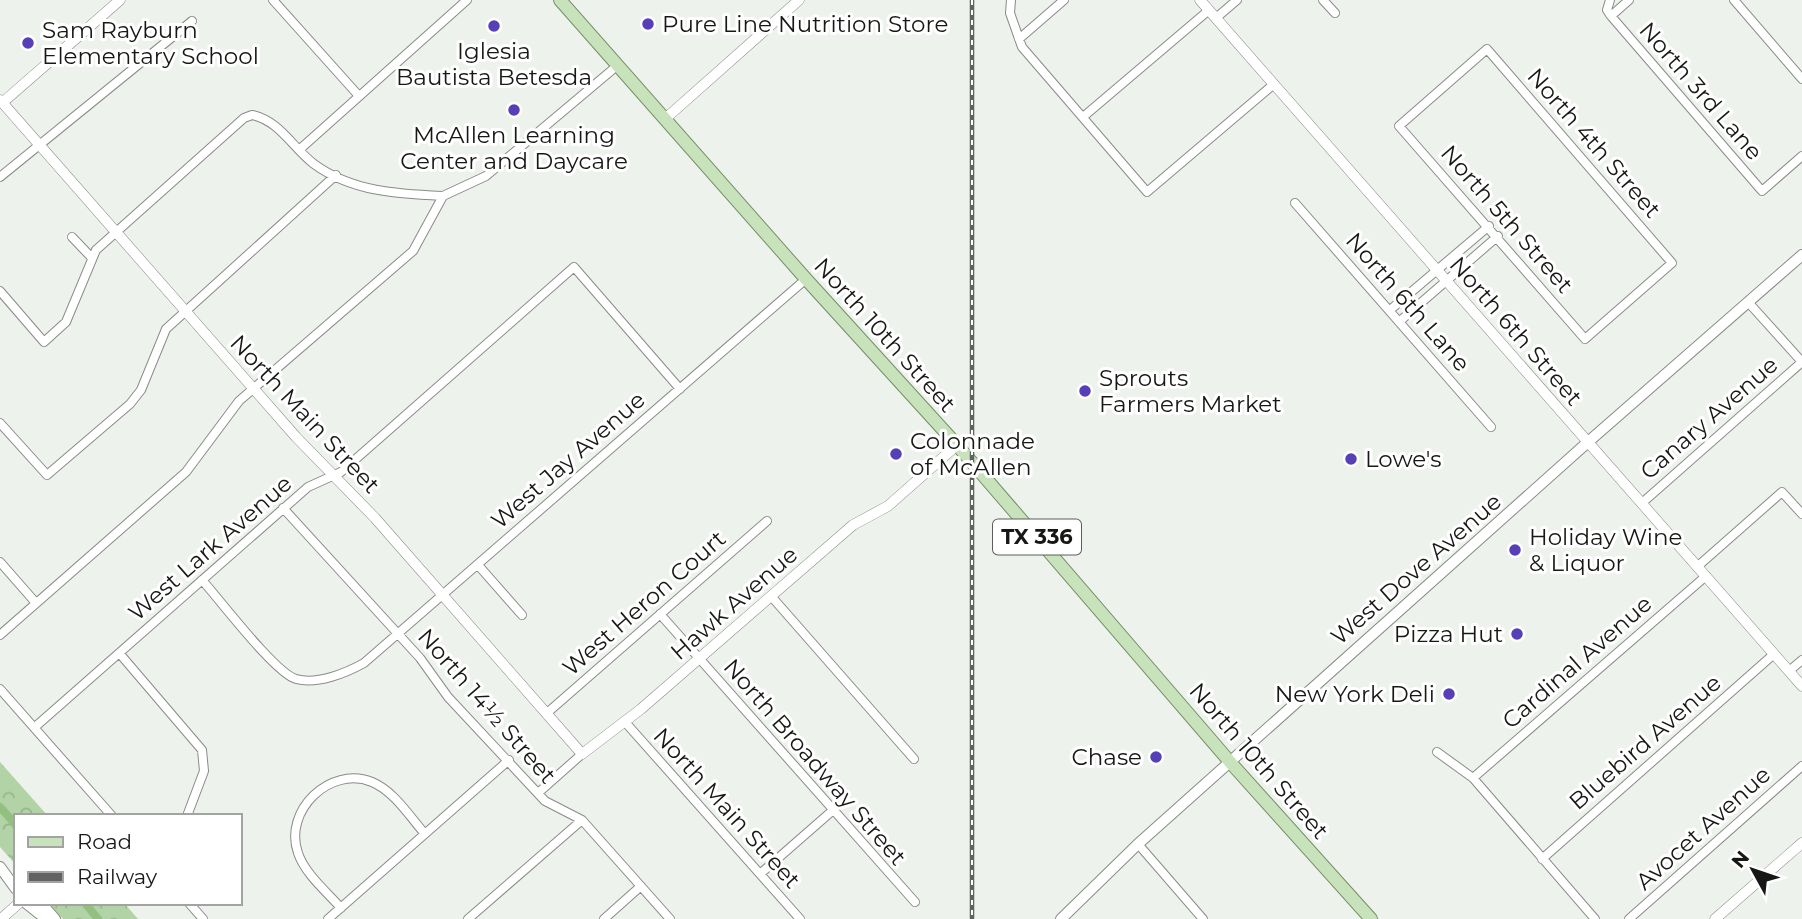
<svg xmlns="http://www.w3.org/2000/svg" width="1802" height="919" font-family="Montserrat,sans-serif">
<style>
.park{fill:url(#park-crowns)}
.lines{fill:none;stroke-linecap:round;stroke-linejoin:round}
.canal{stroke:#93bf80;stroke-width:8}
.minor-casing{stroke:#888c87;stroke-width:10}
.tertiary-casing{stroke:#888c87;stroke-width:11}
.secondary-casing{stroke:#888c87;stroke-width:12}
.primary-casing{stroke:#729065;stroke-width:14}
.minor{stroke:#fff;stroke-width:8}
.tertiary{stroke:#fff;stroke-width:10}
.secondary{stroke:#fff;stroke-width:10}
.primary{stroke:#c8e3bc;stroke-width:12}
.rail-casing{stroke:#616360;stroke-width:4.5}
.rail{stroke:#fff;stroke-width:2;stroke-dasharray:5;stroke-linecap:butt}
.poi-dot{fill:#573fb7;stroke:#fff;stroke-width:2.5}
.labels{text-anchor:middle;stroke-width:6;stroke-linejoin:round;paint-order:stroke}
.shield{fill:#fff;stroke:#5d5d5c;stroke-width:2}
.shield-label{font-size:21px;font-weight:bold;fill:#171816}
.poi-label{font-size:23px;fill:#171816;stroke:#fff;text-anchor:start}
.street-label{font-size:23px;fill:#171816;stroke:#fff}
</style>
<defs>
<pattern id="park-crowns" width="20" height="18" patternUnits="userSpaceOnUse" patternTransform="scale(1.75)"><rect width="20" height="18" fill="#b2d3a5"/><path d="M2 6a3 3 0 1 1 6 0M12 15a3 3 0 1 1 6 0" fill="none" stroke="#98b48d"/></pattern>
</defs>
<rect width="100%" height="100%" fill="#eef2ed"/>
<!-- park -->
<path class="park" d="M 0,762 L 48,816 L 16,816 L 16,865 L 0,847 Z
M 49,903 L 124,903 L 138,919 L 63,919 Z"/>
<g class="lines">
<!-- canal -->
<path class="canal" d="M 0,807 L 16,825
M 85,903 L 98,919"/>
<!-- minor casing -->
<g class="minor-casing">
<path id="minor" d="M 273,0 L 359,96
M 1011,0 L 1010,13 L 1022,47 L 1147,192 L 1274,84
M 1323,0 L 1335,13
M 1610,0 L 1607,10 L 1611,16 L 1762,191 L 1802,156
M 1734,0 L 1802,79
M 1611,16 L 1629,0
M 1216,18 L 1237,0
M 1019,39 L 1064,0
M 1487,49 L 1672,263 L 1585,339 L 1399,126 Z
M 1083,117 L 1209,10
M 299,150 L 467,0
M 0,177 L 192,21
M 1295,203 L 1491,427
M 72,237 L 92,258
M 0,291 L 44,342 L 66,322 L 96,250 L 244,118 L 252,115 C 280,121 292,147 314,164 C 352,192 399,194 443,196
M 1390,310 L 1489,226
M 1400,321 L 1498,236
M 0,423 L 47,475 L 130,404 L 141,390 L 166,329 L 336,175
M 1642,503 L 1802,362 L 1748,302
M 283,508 L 420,658 L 448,697 L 545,801 L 582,820 L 670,919
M 0,562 L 36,603
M 478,565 L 522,615
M 1698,566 L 1782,492 L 1802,514
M 202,580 C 220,600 275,673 296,679 C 317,685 346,673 364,663 L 806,279
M 771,596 L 914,759
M 660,614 L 915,902
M 0,635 L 186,472 L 239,401 L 413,251 L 443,196 L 486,176 L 618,65
M 120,654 L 202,750 L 204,771 L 187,816
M 1789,671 L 1802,660
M 0,689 L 112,816
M 547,713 L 767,521
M 625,722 L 800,919
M 35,727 L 308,487 L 341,472 L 574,267 L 680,389
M 1437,752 L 1473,778 L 1595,919
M 1473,778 L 1706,576
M 538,793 L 582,754
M 1138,844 L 1203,919
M 1542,859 L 1774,654
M 760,874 L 832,811
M 189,903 L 203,919
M 341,908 C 327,892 305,874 298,853 C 283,811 330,765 372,782 C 394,791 410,817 425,834
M 328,919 L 509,760
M 468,919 L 582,820
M 604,919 L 641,886
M 1629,919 L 1802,766"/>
</g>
<!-- tertiary casing -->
<g class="tertiary-casing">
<path id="tertiary" d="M 1200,0 L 1802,686
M 0,100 L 296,437 L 375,518 L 582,754 L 641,709 L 853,525 L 888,506 L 957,445
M 2,103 L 120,0
M 665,119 L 799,0
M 1,919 L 19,903
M 1715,919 L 1802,843"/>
</g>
<!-- secondary casing -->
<g class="secondary-casing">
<path id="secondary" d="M 0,867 L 16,889
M 26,903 L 46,919
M 41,903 L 55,919
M 1061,919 L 1138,844 L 1588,442 L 1802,255"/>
</g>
<!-- primary casing -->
<g class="primary-casing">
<path id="primary" d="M 560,0 L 806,279 L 957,445 L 1230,762 L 1371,919"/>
</g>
<!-- minor -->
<use href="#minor" class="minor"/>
<!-- tertiary -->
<use href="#tertiary" class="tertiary"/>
<!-- secondary -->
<use href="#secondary" class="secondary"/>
<!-- primary -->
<use href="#primary" class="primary"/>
<!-- rail casing -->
<g class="rail-casing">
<path id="rail" d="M 972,0 L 972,919"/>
</g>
<!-- rail -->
<use href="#rail" class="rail"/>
</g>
<!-- markers -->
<g class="poi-dot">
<circle cx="648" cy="24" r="7"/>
<circle cx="494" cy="26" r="7"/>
<circle cx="28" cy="43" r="7"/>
<circle cx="514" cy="110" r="7"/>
<circle cx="1085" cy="391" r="7"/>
<circle cx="896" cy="454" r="7"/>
<circle cx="1351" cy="459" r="7"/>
<circle cx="1515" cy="550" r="7"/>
<circle cx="1517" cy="634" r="7"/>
<circle cx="1449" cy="694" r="7"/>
<circle cx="1156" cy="757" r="7"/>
</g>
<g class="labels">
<!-- shield labels -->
<rect class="shield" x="993" y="519.5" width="88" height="35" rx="5"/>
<g class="shield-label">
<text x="1037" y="544">TX 336</text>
</g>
<!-- poi labels -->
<g class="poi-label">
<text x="662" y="32">Pure Line Nutrition Store</text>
<text x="42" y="38">Sam Rayburn<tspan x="42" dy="26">Elementary School</tspan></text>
<text x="494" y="59" text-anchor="middle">Iglesia<tspan x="494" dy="26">Bautista Betesda</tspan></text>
<text x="514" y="143" text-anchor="middle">McAllen Learning<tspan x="514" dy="26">Center and Daycare</tspan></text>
<text x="1099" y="386">Sprouts<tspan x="1099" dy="26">Farmers Market</tspan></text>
<text x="910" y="449">Colonnade<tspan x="910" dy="26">of McAllen</tspan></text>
<text x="1365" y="467">Lowe's</text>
<text x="1529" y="545">Holiday Wine<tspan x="1529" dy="26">&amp; Liquor</tspan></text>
<text x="1503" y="642" text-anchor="end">Pizza Hut</text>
<text x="1435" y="702" text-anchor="end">New York Deli</text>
<text x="1142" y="765" text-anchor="end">Chase</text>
</g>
<!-- street labels -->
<g class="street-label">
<text transform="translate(1701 91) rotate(49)" y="8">North 3rd Lane</text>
<text transform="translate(1594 143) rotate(49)" y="8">North 4th Street</text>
<text transform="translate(1507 219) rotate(49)" y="8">North 5th Street</text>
<text transform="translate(1408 302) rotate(49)" y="8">North 6th Lane</text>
<text transform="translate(1516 331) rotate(49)" y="8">North 6th Street</text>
<text transform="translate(885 335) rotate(48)" y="8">North 10th Street</text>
<text transform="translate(305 414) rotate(47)" y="8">North Main Street</text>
<text transform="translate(1709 418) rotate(-41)" y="8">Canary Avenue</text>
<text transform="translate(568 460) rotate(-41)" y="8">West Jay Avenue</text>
<text transform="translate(210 548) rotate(-41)" y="8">West Lark Avenue</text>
<text transform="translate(1416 569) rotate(-41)" y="8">West Dove Avenue</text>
<text transform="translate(644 603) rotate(-41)" y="8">West Heron Court</text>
<text transform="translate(734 603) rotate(-41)" y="8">Hawk Avenue</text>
<text transform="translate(1577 662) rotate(-41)" y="8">Cardinal Avenue</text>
<text transform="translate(487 706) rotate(49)" y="8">North 14½ Street</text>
<text transform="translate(1645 742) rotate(-41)" y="8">Bluebird Avenue</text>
<text transform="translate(1259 761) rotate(49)" y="8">North 10th Street</text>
<text transform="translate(815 762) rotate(49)" y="8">North Broadway Street</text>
<text transform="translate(727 808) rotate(48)" y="8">North Main Street</text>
<text transform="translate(1703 828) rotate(-42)" y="8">Avocet Avenue</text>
</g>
</g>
<!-- legend -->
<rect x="14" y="814" width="228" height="91" fill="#ffffff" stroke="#a2a3a2" stroke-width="2"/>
<rect x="28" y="837" width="35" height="10" fill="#c8e3bc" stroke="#a2a3a2" stroke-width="2"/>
<text x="77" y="849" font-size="21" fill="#171816">Road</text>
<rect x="28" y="872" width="35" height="10" fill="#616360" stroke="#a2a3a2" stroke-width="2"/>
<text x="77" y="884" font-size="21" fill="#171816">Railway</text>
<!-- north arrow -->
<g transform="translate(1753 870) rotate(310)" stroke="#ffffff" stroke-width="5" paint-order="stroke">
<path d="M0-5L12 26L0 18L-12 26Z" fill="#171816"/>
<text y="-10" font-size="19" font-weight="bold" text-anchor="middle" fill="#171816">N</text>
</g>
</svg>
